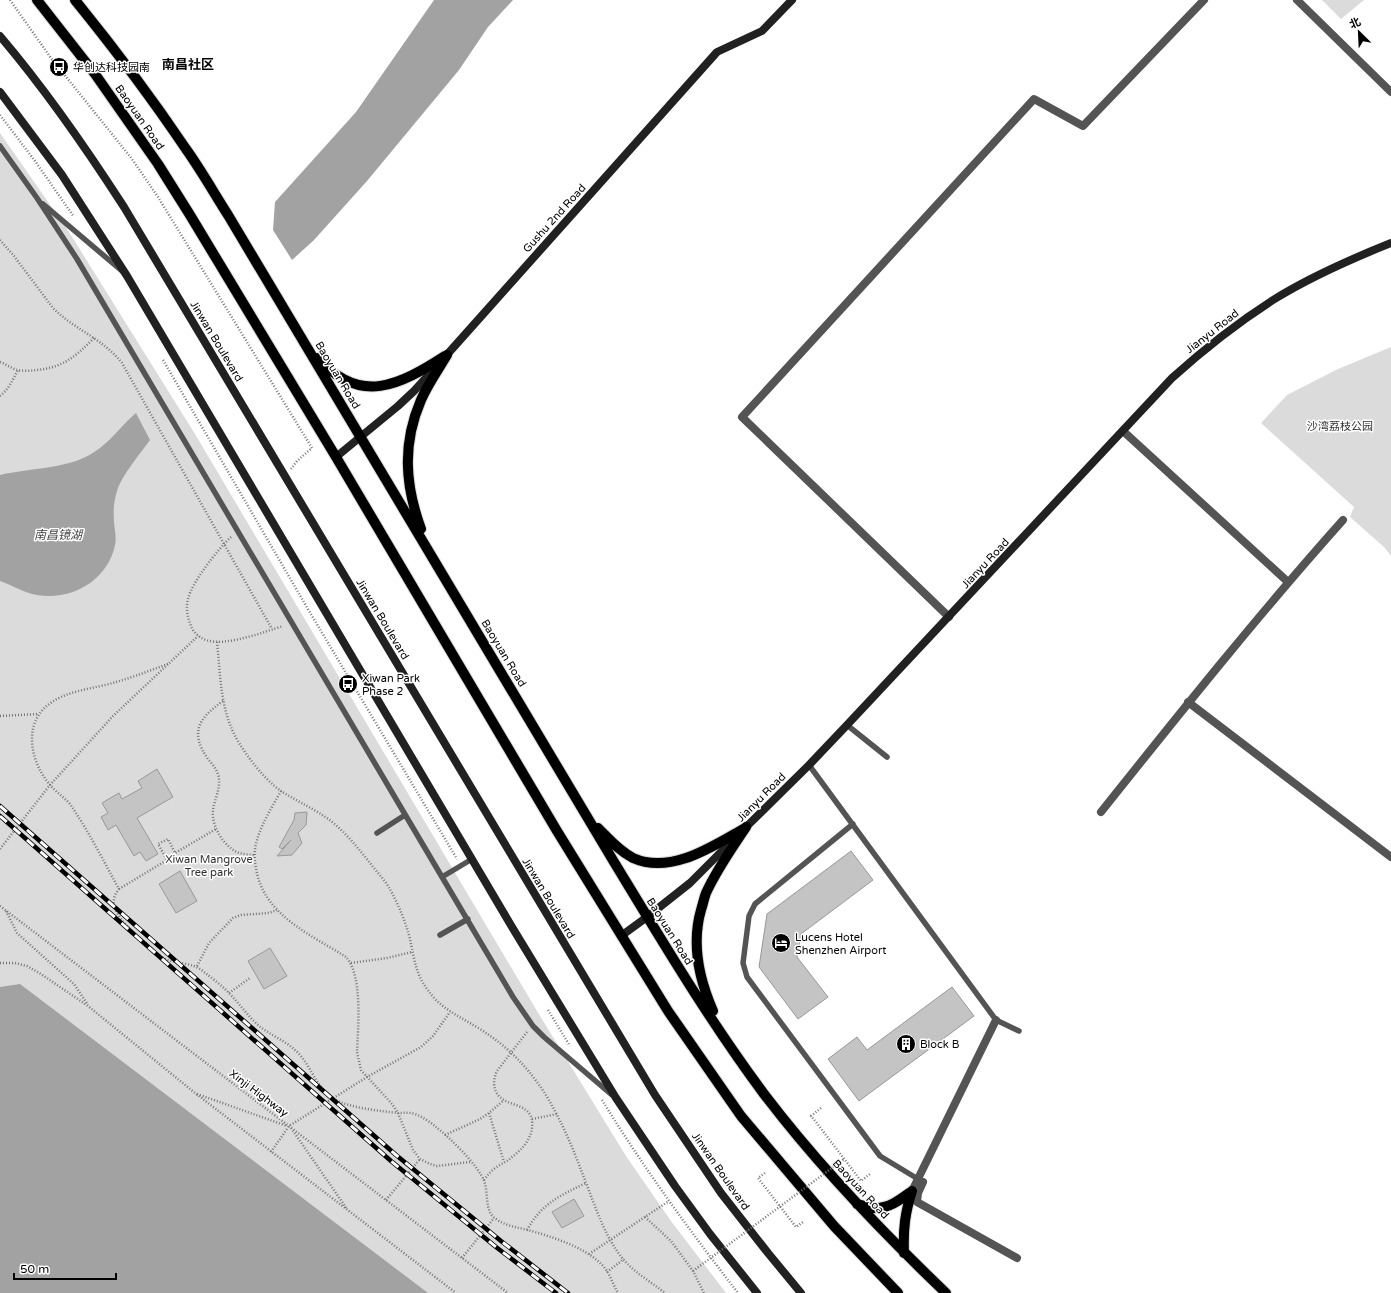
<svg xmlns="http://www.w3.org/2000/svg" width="1391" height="1293" font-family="'Varela Round','Noto Sans SC',sans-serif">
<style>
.green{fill:#dbdbdb}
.water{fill:#a2a2a2}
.building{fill:#c4c4c4;stroke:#989898}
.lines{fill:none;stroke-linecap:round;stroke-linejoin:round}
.primary-casing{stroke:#dbdbdb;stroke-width:12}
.path{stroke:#767676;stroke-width:2.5;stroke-dasharray:1 2;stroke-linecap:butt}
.lane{stroke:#545454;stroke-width:5.5}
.street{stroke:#545454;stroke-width:8}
.secondary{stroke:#212121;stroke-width:8}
.primary{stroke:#000;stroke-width:10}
.rail-casing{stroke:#000;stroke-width:4.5}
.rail{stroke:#fff;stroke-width:3;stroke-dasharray:9;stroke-linecap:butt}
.path-bridge{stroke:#767676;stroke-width:2.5;stroke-dasharray:1 2;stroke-linecap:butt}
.labels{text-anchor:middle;stroke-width:3;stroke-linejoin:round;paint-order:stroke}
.poi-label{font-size:11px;fill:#000;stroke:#fff;text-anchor:start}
.street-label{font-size:11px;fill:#000;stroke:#fff}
.park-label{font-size:11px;fill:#323232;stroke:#fff}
.water-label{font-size:12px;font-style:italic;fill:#434343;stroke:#fff}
.quarter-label{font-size:13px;font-weight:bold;fill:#000;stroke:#fff}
</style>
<rect width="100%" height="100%" fill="#fff"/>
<!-- green -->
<path class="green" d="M 1322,0 L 1364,0 L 1341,19 Z
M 0,133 L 69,232 L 195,434 L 537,1011 L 626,1156 L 671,1221 L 726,1293 L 404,1293 L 0,1054 Z
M 1391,347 L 1391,556 L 1385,548 L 1350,517 L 1354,507 L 1261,423 L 1287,395 L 1338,369 Z"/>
<!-- water -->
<path class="water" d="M 434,0 L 513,0 L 488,27 L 459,70 L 367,181 L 314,240 L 292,260 L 273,230 L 275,202 L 356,112 Z
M 136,413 L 150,440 C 140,454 122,475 117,491 C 114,501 113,510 114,521 C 114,528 117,537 115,545 C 108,580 72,601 37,595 C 24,593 12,585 0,581 L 0,475 C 34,467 72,470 100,448 C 114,437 123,424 136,413 Z
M 20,984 L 428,1293 L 0,1293 L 0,987 Z"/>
<!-- building -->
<path class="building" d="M 157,769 L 173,797 L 137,818 L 158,854 L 146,861 L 140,852 L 134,856 L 116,825 L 108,830 L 101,817 L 108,813 L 102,803 L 119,793 L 122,799 L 142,788 L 138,781 Z
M 307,812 L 306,825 L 298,833 L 302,843 L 292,855 L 277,856 L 291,840 L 282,849 L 279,847 L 294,820 L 295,813 Z
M 851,851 L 873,880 L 801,934 L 797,957 L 828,997 L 798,1019 L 759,967 L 767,914 Z
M 180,871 L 197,901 L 176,913 L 159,884 Z
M 270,948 L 287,976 L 264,989 L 248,961 Z
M 952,987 L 974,1016 L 859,1101 L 828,1059 L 857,1037 L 867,1050 Z
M 574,1199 L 584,1216 L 562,1228 L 552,1212 Z"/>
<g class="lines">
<!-- primary casing -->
<g class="primary-casing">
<path id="primary" d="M 37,0 L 95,74 L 158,164 L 190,215 L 336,457 L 557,831 L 668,1011 L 741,1116 L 834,1226 L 898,1293
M 75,0 C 114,48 151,97 186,149 C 201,170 214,193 228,215 L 614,862 C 662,941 709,1020 764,1094 C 818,1165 881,1231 946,1293
M 318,358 C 360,406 400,385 445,356
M 421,529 C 405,485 402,444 421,400 C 428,384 438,370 447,355
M 598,828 C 609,839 619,851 633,858 C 671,875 713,846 745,828
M 713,1011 C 699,979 691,945 701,910 C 703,904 704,898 706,893 C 717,869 732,848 746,827
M 857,1204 C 862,1205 868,1208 874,1208 C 889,1209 901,1199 912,1191
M 904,1253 C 903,1229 905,1213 912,1191"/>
</g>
<!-- path -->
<path class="path" d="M 10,0 L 51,58 L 132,159 L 158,197 L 312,448 L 297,461 L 291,469
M 0,115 L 35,161 L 74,217
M 0,240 L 14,256 L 53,308 C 75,330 102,338 122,363 L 272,629
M 163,360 L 312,616 L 457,859
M 0,362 C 6,364 11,368 17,370 C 23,371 30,371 36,370 C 63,368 76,356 94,338
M 0,396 C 9,389 13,379 18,370
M 231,537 C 218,549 192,582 188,599 C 186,607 187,616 190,623 C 192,631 198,637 206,640 C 225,647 264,632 283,626
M 217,642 C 220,670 220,700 231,727 C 238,746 264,780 281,791 C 298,802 315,809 331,821 C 346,833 358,848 370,863 C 376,871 383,878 388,886 C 397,901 404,918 409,935 C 416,964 414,975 435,999 C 448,1012 464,1019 480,1029 C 508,1047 525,1064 544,1092 C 559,1116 571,1143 581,1170 C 593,1199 603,1235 623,1259 C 635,1273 651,1282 665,1293
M 168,664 C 151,670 134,677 116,682 C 94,689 66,690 48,705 C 22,725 31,764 51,786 C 57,793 67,799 72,807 C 89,832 104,862 119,889 C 115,894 113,899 114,905 C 117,920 146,948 159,956 C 174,965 192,961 204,972 C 212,978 221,985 228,992 C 239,1003 247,1015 258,1025 C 271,1036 287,1041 298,1053 C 312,1067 316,1088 334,1099 C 349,1108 381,1111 398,1113 C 404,1113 409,1112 415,1114 C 423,1117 430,1122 436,1127 C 449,1137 479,1166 484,1181 C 489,1193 484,1212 496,1219 C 506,1226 516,1227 528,1230 C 553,1237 592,1249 607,1271 C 611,1278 614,1286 618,1293
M 223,701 C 199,718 189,732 208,759 C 213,765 219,772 219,780 C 220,790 214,801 213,810 C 211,826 224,847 239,853 C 244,854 249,855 254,855
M 0,716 L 39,714
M 281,791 C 272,807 262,823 257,840 C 254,850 254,858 256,868 C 263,915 310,934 346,957 C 363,976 358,1027 357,1052 L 361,1070 L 392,1104 L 398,1113 L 413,1150 L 420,1159 L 430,1164 L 437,1166 L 470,1162
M 0,849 L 50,785 L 113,716 L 198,636
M 119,889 L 167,860 L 158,844 L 168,839 L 175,853 L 216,829
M 0,906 L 508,1293
M 6,911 L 17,933 L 74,984 L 88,1005
M 0,963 L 15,963 L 27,966 L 41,974 L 88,1006 L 195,1093 L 456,1293
M 351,963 L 387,958 L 412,952
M 197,966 L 209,943 L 233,918 L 241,915 L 269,913 L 277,910
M 229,993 L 250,978
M 548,1010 L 570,1046
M 197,1094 L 287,1126
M 602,1100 C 643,1167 690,1231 738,1293
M 821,1108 L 811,1116 L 816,1122 L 861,1181 L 870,1174
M 489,1113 L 504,1162
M 532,1119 L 557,1114
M 291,1128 L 347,1209
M 445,1135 L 480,1119 L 489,1113 L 504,1100
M 271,1152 L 289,1126 L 367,1077 L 421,1047 L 433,1036 L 450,1012
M 765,1173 L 758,1178 L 796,1227 L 803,1222
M 484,1180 C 487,1176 490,1172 494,1169 C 500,1164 507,1162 512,1157 C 523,1149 534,1136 532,1121 C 530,1106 514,1106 504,1100 C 493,1094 492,1081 497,1071 L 527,1032
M 386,1200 L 420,1159
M 645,1217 L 671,1241 L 693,1271 L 704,1293
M 527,1230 C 541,1204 561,1195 586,1183
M 589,1254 L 669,1201
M 462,1258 L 494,1218
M 607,1272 L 624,1259"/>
<!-- lane -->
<path class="lane" d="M 0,146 L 37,198 L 77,259 L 442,877 L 472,859
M 43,204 L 122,271
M 847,725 L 887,757
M 809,765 L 996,1020 L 1019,1031
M 853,824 L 755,904 L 749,916 L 743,963 L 747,977 L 880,1156 L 918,1179
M 377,833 L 405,815
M 442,877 L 513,997 L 533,1026 L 544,1037 L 612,1095
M 440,935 L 468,919"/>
<!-- street -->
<path class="street" d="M 1297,0 L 1391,92
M 1123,431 L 1288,582
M 949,617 L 742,417 L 1034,99 L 1083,126 L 1204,0
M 1188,702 L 1391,857
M 1101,812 C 1180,713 1259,614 1343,520
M 923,1182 L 918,1193 L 912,1191 L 996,1020
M 918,1193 L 917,1202 L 1017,1258"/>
<!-- secondary -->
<path class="secondary" d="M 0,36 C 46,90 86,148 124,207 L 655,1095 L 721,1193 L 768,1253 L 801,1293
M 0,92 L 62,175 L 127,276 L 512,927 L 616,1098 L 675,1186 L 710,1234 L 757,1293
M 444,358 L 717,52 L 762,31 L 792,0
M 336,457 L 398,406 L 414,391 L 435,368
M 742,831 L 809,765 L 847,725 L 1172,378 C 1204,349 1237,323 1273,300 C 1310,277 1351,259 1391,243
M 621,936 L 647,917 L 690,883 L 734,839"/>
<!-- primary -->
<use href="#primary" class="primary"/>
<!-- rail casing -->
<g class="rail-casing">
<path id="rail" d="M 0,806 L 396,1155 L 501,1241 L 568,1293
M 0,816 L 391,1161 L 496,1247 L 556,1293"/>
</g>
<!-- rail -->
<use href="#rail" class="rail"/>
<!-- path-bridge -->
<path class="path-bridge" d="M 693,1271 L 844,1159"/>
</g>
<!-- icons -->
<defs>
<g id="bus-disc" transform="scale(1)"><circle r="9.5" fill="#000" stroke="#fff"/><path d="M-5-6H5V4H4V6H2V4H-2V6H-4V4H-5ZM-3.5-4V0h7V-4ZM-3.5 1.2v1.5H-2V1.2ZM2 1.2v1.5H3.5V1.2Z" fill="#fff"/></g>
<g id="hotel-disc" transform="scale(1)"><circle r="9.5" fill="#000" stroke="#fff"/><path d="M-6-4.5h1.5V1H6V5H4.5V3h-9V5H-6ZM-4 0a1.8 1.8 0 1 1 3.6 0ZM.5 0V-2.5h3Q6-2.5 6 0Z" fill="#fff"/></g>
<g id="building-disc" transform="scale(1)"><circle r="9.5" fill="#000" stroke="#fff"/><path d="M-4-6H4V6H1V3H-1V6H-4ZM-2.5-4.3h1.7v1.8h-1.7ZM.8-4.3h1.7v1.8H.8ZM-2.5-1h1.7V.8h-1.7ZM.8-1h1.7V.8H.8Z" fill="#fff"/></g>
</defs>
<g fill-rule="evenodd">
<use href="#bus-disc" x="59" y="67"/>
<use href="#bus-disc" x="348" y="684"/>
<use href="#hotel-disc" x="781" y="943"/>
<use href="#building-disc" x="906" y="1044"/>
</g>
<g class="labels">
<!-- poi labels -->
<g class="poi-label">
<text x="73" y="71">华创达科技园南</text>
<text x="362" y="682">Xiwan Park<tspan x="362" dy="13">Phase 2</tspan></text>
<text x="795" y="941">Lucens Hotel<tspan x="795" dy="13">Shenzhen Airport</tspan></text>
<text x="920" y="1048">Block B</text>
</g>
<!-- street labels -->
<g class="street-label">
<text transform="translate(140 117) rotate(55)" y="4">Baoyuan Road</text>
<text transform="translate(554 218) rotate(-48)" y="4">Gushu 2nd Road</text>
<text transform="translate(1212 331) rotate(-38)" y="4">Jianyu Road</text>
<text transform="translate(217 341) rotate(59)" y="4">Jinwan Boulevard</text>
<text transform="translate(338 375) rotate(59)" y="4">Baoyuan Road</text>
<text transform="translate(985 563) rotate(-47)" y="4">Jianyu Road</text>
<text transform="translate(383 619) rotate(59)" y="4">Jinwan Boulevard</text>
<text transform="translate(504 653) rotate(59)" y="4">Baoyuan Road</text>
<text transform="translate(761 797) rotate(-45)" y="4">Jianyu Road</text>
<text transform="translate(549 898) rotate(59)" y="4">Jinwan Boulevard</text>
<text transform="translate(670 931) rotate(58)" y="4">Baoyuan Road</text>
<text transform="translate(259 1093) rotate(37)" y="4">Xinji Highway</text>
<text transform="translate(721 1171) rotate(55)" y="4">Jinwan Boulevard</text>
<text transform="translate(861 1189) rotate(47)" y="4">Baoyuan Road</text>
</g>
<!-- park labels -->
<g class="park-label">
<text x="1340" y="430">沙湾荔枝公园</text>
<text x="209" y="863">Xiwan Mangrove<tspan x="209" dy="13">Tree park</tspan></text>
</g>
<!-- water labels -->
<g class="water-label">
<text x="58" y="539">南昌镜湖</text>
</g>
<!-- quarter labels -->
<g class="quarter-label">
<text x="188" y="69">南昌社区</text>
</g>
</g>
<!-- north arrow -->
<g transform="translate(1359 32) rotate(336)" stroke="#ffffff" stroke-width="3" paint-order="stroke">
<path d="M0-3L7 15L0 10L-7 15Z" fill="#000000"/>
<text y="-6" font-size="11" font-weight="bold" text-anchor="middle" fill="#000000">北</text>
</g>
<!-- scale -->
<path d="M14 1273v6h102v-6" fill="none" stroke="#000000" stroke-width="2"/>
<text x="20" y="1273" font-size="12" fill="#000000" stroke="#ffffff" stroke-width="3" paint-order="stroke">50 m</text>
</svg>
